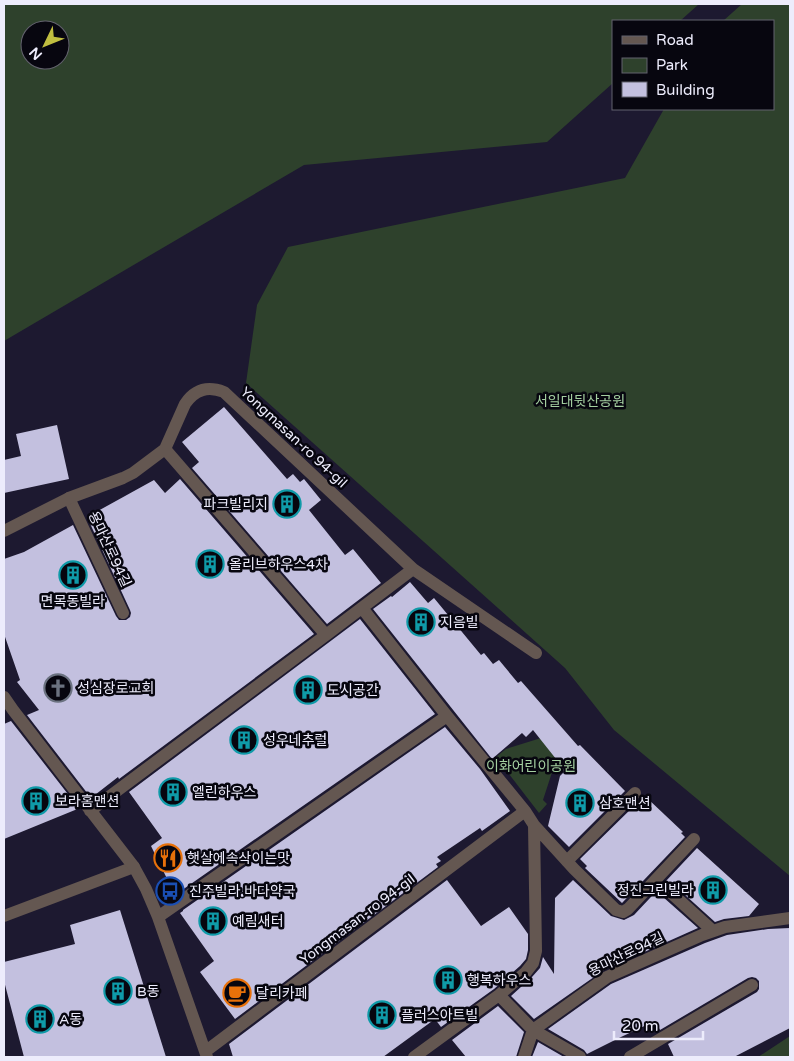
<svg xmlns="http://www.w3.org/2000/svg" width="794" height="1061" font-family="'Varela Round','Noto Sans KR',sans-serif">
<style>
.green{fill:#2e412c;fill-rule:evenodd}
.building{fill:#c3c0df}
.lines{fill:none;stroke-linecap:round;stroke-linejoin:round}
.service{stroke:#645751;stroke-width:12}
.minor{stroke:#645751;stroke-width:12}
.labels{text-anchor:middle;stroke-width:5;stroke-linejoin:round;paint-order:stroke}
.park-label{font-size:14px;fill:#a4cfa0;stroke:#07060f}
.street-label{font-size:14px;fill:#edecfc;stroke:#07060f}
.poi-label{font-size:14px;fill:#edecfc;stroke:#07060f;text-anchor:start}
</style>
<rect width="100%" height="100%" fill="#1d1930"/>
<!-- green -->
<path class="green" d="M 4,4 L 699,4 L 680,21 L 613,21 L 613,83 L 547,142 L 304,165 L 4,341 ZM 30,30 L 60,30 L 60,60 L 30,60 Z
M 742,4 L 790,4 L 790,876 L 614,730 L 565,668 L 246,383 L 257,305 L 288,247 L 625,178 L 664,109 L 773,109 L 773,21 L 723,21 Z
M 541,738 L 557,757 L 543,800 L 547,804 L 539,813 L 496,757 L 506,749 Z
M 790,1036 L 790,1057 L 758,1057 Z"/>
<!-- building -->
<path class="building" d="M 224,407 L 287,479 L 293,474 L 300,482 L 304,479 L 321,500 L 309,510 L 345,555 L 353,549 L 381,583 L 327,624 L 192,468 L 199,462 L 182,442 Z
M 57,425 L 69,479 L 4,493 L 4,460 L 21,456 L 16,434 Z
M 180,479 L 314,634 L 119,779 L 118,777 L 91,798 L 27,715 L 39,710 L 17,682 L 20,680 L 4,634 L 4,559 L 24,552 L 73,525 L 116,616 L 119,620 L 126,620 L 130,617 L 131,613 L 130,610 L 87,517 L 154,480 L 165,493 Z
M 410,582 L 428,603 L 434,598 L 481,655 L 484,653 L 493,664 L 499,660 L 518,683 L 521,681 L 578,746 L 580,745 L 625,791 L 569,847 L 548,826 L 560,776 L 564,772 L 559,766 L 560,764 L 533,730 L 526,737 L 522,733 L 492,759 L 373,609 L 391,596 L 392,597 Z
M 360,619 L 435,714 L 175,895 L 151,846 L 162,838 L 129,792 Z
M 11,721 L 78,807 L 75,810 L 4,839 L 4,724 Z
M 445,727 L 480,769 L 510,811 L 482,831 L 480,828 L 437,857 L 441,861 L 436,864 L 438,867 L 235,1019 L 200,972 L 214,961 L 180,913 L 183,911 L 183,910 Z
M 647,798 L 683,832 L 681,833 L 685,837 L 622,903 L 585,868 L 587,866 L 580,859 L 637,803 L 640,806 Z
M 697,848 L 759,904 L 749,916 L 724,919 L 715,922 L 674,885 L 670,883 L 666,883 L 661,889 L 661,893 L 663,897 L 698,928 L 604,970 L 534,1019 L 511,996 L 532,977 L 540,968 L 543,957 L 554,974 L 555,898 L 573,880 L 611,916 L 624,920 L 634,915 Z
M 447,880 L 481,926 L 509,907 L 528,934 L 528,950 L 526,959 L 520,966 L 494,989 L 441,1027 L 435,1019 L 383,1057 L 233,1057 L 229,1044 Z
M 120,910 L 166,1057 L 24,1057 L 4,981 L 4,962 L 75,944 L 70,925 Z
M 790,928 L 790,1028 L 734,1057 L 674,1057 L 668,1044 L 757,992 L 759,989 L 759,981 L 756,978 L 752,977 L 748,978 L 660,1030 L 655,1021 L 621,1037 L 587,1054 L 584,1050 L 548,1029 L 611,984 L 705,943 L 727,935 L 768,929 Z
M 498,1006 L 524,1032 L 516,1057 L 466,1057 L 452,1040 Z
M 538,1042 L 564,1057 L 532,1057 Z"/>
<g class="lines">
<!-- service -->
<path class="service" d="M 69,498 L 123,613
M 567,861 L 635,793
M 669,891 L 713,931
M 4,916 L 134,867
M 533,1030 L 607,977 L 702,935 L 725,927 L 790,918"/>
<!-- minor -->
<path class="minor" d="M 4,531 L 69,498 L 123,478 L 133,473 L 165,449 L 185,404 C 195,389 208,386 224,392 L 413,569 L 536,653
M 362,608 L 447,716 L 525,811 L 534,825 L 536,951 L 533,963 L 526,972 L 499,995 L 414,1057
M 326,635 L 413,569
M 4,697 L 13,710 L 134,867 L 146,889 L 158,917 L 207,1057
M 90,811 L 326,635 L 165,449
M 534,825 L 574,869 L 616,910 L 623,912 L 628,909 L 694,839
M 158,917 L 447,716
M 499,995 L 533,1030 L 580,1057
M 206,1051 L 525,811
M 524,1057 L 533,1030
M 630,1057 L 752,985"/>
</g>
<!-- icons -->
<defs>
<g id="building-ring" transform="scale(1.4375)"><circle r="9.5" fill="#07060f" stroke="#0f9aa8" stroke-width="1.5"/><path d="M-4-6H4V6H1V3H-1V6H-4ZM-2.5-4.3h1.7v1.8h-1.7ZM.8-4.3h1.7v1.8H.8ZM-2.5-1h1.7V.8h-1.7ZM.8-1h1.7V.8H.8Z" fill="#0f9aa8"/></g>
<g id="church-ring" transform="scale(1.4375)"><circle r="9.5" fill="#07060f" stroke="#6b7280" stroke-width="1.5"/><path d="M-1.2-6h2.4v3.5h3.3v2.4h-3.3V6h-2.4V-.1h-3.3v-2.4h3.3Z" fill="#6b7280"/></g>
<g id="restaurant-ring" transform="scale(1.4375)"><circle r="9.5" fill="#07060f" stroke="#e8710a" stroke-width="1.5"/><path d="M-5-6h1v4h1v-4h1v4h1v-4h1v5L-1.5 .5V6h-2V.5L-5-1ZM5-6V6H3V1.5H1.5Q1.5-4 5-6Z" fill="#e8710a"/></g>
<g id="bus-ring" transform="scale(1.4375)"><circle r="9.5" fill="#07060f" stroke="#1a4fb4" stroke-width="1.5"/><path d="M-5-6H5V4H4V6H2V4H-2V6H-4V4H-5ZM-3.5-4V0h7V-4ZM-3.5 1.2v1.5H-2V1.2ZM2 1.2v1.5H3.5V1.2Z" fill="#1a4fb4"/></g>
<g id="cafe-ring" transform="scale(1.4375)"><circle r="9.5" fill="#07060f" stroke="#e8710a" stroke-width="1.5"/><path d="M-5.5-4.5H6V0H3Q3 3.5 0 3.5H-2.5Q-5.5 3.5-5.5 0ZM3-3.2v2h1.7v-2ZM-6 4.5H4V6H-6Z" fill="#e8710a"/></g>
</defs>
<g fill-rule="evenodd">
<use href="#building-ring" x="287" y="504"/>
<use href="#building-ring" x="210" y="564"/>
<use href="#building-ring" x="73" y="575"/>
<use href="#building-ring" x="421" y="622"/>
<use href="#church-ring" x="58" y="688"/>
<use href="#building-ring" x="308" y="690"/>
<use href="#building-ring" x="244" y="740"/>
<use href="#building-ring" x="173" y="792"/>
<use href="#building-ring" x="36" y="801"/>
<use href="#building-ring" x="580" y="803"/>
<use href="#restaurant-ring" x="168" y="858"/>
<use href="#building-ring" x="713" y="890"/>
<use href="#bus-ring" x="170" y="891"/>
<use href="#building-ring" x="213" y="921"/>
<use href="#building-ring" x="448" y="980"/>
<use href="#building-ring" x="118" y="991"/>
<use href="#cafe-ring" x="237" y="993"/>
<use href="#building-ring" x="382" y="1015"/>
<use href="#building-ring" x="40" y="1019"/>
</g>
<g class="labels">
<!-- park labels -->
<g class="park-label">
<text x="580" y="406">서일대뒷산공원</text>
<text x="531" y="771">이화어린이공원</text>
</g>
<!-- street labels -->
<g class="street-label">
<text transform="translate(294 437) rotate(43)" y="5">Yongmasan-ro 94-gil</text>
<text transform="translate(110 549) rotate(65)" y="5">용마산로94길</text>
<text transform="translate(357 919) rotate(-37)" y="5">Yongmasan-ro 94-gil</text>
<text transform="translate(626 954) rotate(-26)" y="5">용마산로94길</text>
</g>
<!-- poi labels -->
<g class="poi-label">
<text x="268" y="509" text-anchor="end">파크빌리지</text>
<text x="229" y="569">올리브하우스4차</text>
<text x="73" y="606" text-anchor="middle">면목동빌라</text>
<text x="440" y="627">지음빌</text>
<text x="77" y="693">성심장로교회</text>
<text x="327" y="695">도시공간</text>
<text x="263" y="745">성우네추럴</text>
<text x="192" y="797">엘린하우스</text>
<text x="55" y="806">보라홈맨션</text>
<text x="599" y="808">삼호맨션</text>
<text x="187" y="863">햇살에속삭이는맛</text>
<text x="694" y="895" text-anchor="end">정진그린빌라</text>
<text x="189" y="896">진주빌라.바다약국</text>
<text x="232" y="926">예림새터</text>
<text x="467" y="985">행복하우스</text>
<text x="137" y="996">B동</text>
<text x="256" y="998">달리카페</text>
<text x="401" y="1020">플러스아트빌</text>
<text x="59" y="1024">A동</text>
</g>
</g>
<!-- border -->
<rect width="794" height="1061" fill="none" stroke="#edecfc" stroke-width="10"/>
<!-- legend -->
<rect x="612" y="20" width="162" height="90" fill="#07060f" stroke="#63626e"/>
<rect x="622" y="36" width="25" height="8" fill="#645751" stroke="#63626e"/>
<text x="656" y="45" font-size="15" fill="#edecfc">Road</text>
<rect x="622" y="58" width="25" height="15" fill="#2e412c" stroke="#63626e"/>
<text x="656" y="70" font-size="15" fill="#edecfc">Park</text>
<rect x="622" y="82" width="25" height="15" fill="#c3c0df" stroke="#63626e"/>
<text x="656" y="95" font-size="15" fill="#edecfc">Building</text>
<!-- north arrow -->
<g transform="translate(45 45) rotate(227)"><circle r="24" fill="#07060f" stroke="#63626e"/>
<path d="M0-4L9 19L0 12L-9 19Z" fill="#c0be40"/>
<text y="-8" font-size="14" font-weight="bold" text-anchor="middle" fill="#edecfc">N</text>
</g>
<!-- scale -->
<path d="M614 1031v8h89v-8" fill="none" stroke="#edecfc" stroke-width="2.5"/>
<text x="622" y="1031" font-size="15" fill="#edecfc" stroke="#07060f" stroke-width="4" paint-order="stroke">20 m</text>
</svg>
